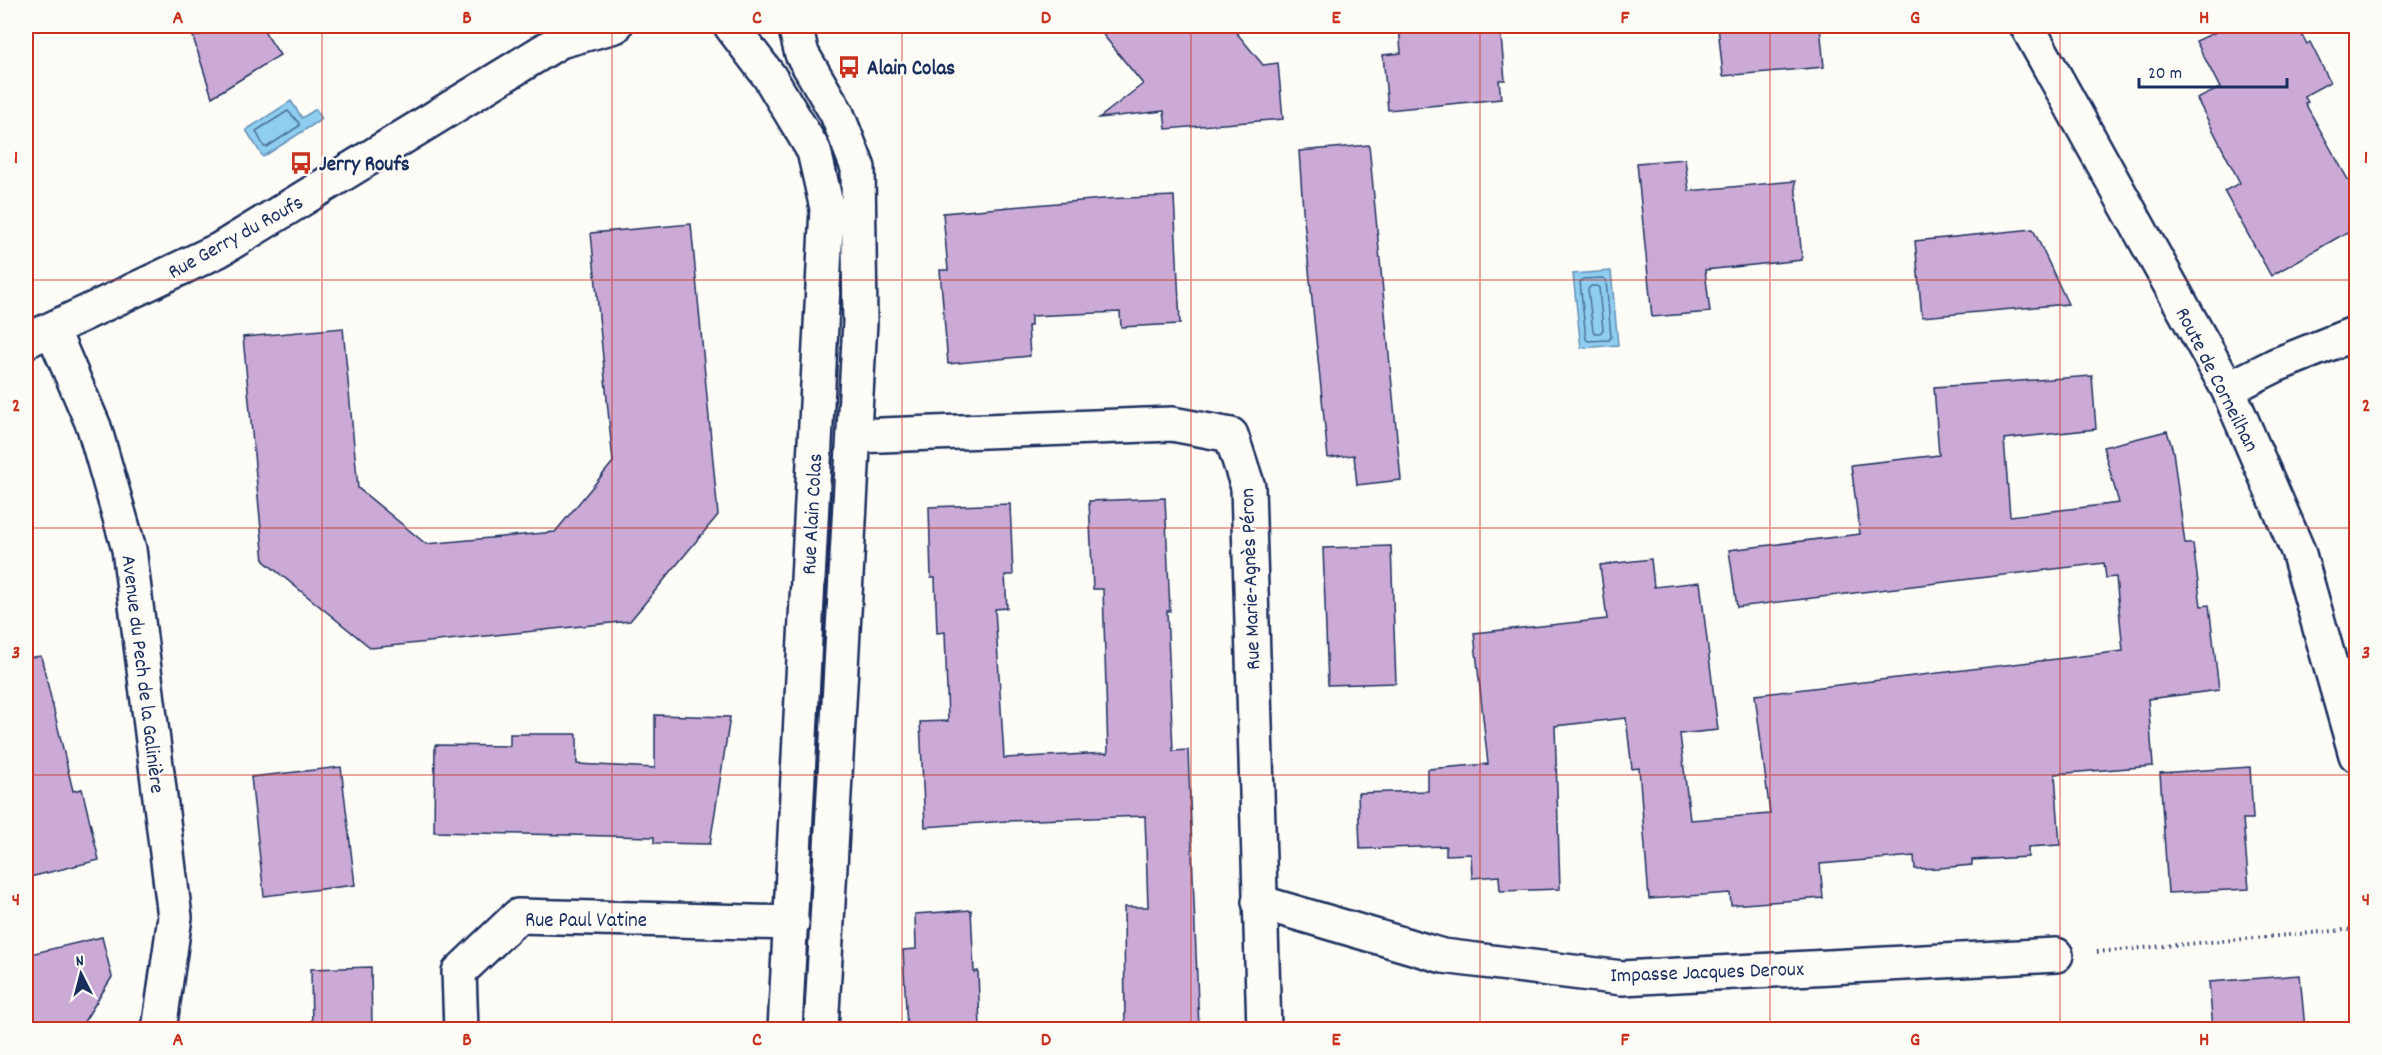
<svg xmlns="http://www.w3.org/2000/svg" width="2382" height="1055" font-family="Dekko,sans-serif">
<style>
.water{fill:#8fcef0;stroke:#618eb6;stroke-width:1.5}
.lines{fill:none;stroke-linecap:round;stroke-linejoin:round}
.shore{stroke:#496f98;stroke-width:1.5}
.building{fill:#cbaad6;stroke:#1b2f5e;stroke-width:1.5}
.minor-casing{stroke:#1b2f5e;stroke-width:38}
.path{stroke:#1b2f5e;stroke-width:4;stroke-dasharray:1.5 4.5;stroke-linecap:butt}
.minor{stroke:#fdfcf7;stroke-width:33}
.grid{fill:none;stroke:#c8321e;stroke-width:1.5;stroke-opacity:0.55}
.labels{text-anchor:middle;stroke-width:4.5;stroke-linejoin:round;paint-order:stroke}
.poi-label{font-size:21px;font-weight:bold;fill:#1b2f5e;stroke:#fdfcf7;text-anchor:start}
.street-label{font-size:21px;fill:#1b2f5e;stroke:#fdfcf7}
.neatline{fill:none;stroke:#c8321e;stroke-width:2}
.grid-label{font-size:20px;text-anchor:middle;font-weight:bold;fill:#c8321e}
</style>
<rect width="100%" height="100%" fill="#fdfcf7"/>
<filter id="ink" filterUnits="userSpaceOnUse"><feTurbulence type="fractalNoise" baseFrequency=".0167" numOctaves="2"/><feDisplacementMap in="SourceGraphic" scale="12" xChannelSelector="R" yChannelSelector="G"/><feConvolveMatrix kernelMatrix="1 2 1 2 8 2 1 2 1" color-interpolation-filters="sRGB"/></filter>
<g filter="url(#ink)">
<!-- water -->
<path class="water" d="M 291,101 L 302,118 L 316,109 L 322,119 L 263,157 L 246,130 Z
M 1611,271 L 1618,345 L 1581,348 L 1573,274 Z"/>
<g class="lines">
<!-- shore -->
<path class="shore" d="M 288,111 L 299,123 L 299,126 L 267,147 L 264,147 L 256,131 Z
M 1603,278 L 1606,280 L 1611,337 L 1609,340 L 1588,341 L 1586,339 L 1580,282 L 1583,279 Z
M 1591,286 L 1597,286 L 1599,288 L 1603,330 L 1600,333 L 1595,333 L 1593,331 L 1588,289 Z"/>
</g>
<!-- building -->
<path class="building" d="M 205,26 L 261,26 L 280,55 L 212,97 L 193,37 L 207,33 Z
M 1096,26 L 1231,26 L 1263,65 L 1278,63 L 1283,119 L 1166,129 L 1164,111 L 1099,118 L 1143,84 Z
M 1399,26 L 1500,26 L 1505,80 L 1499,80 L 1501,99 L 1388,110 L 1383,55 L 1401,53 Z
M 1718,26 L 1820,26 L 1824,67 L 1723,76 Z
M 2229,26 L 2297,26 L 2307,44 L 2310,42 L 2330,82 L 2304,96 L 2308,102 L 2305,103 L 2356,194 L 2356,227 L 2271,276 L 2224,191 L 2240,183 L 2197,99 L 2220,88 L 2196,41 Z
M 1369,145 L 1401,480 L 1357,485 L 1354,455 L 1328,458 L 1303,210 L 1299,151 Z
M 1685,159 L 1689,191 L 1795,181 L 1802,260 L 1705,270 L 1710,312 L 1652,317 L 1637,163 Z
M 1174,196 L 1180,324 L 1121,327 L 1120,312 L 1031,316 L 1031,326 L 1028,326 L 1030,356 L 948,364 L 940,270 L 948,270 L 943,213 L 1103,199 Z
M 691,224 L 718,515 L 630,621 L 371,648 L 264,561 L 243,337 L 343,328 L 358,488 L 426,544 L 555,532 L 613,462 L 591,233 Z
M 2033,229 L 2068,304 L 1922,317 L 1915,241 Z
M 2092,376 L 2096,429 L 2004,439 L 2010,516 L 2119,503 L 2103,447 L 2167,431 L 2173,451 L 2185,544 L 2193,544 L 2201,606 L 2209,605 L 2219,690 L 2148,699 L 2153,766 L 2055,774 L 2060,845 L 2028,847 L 2028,857 L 1972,860 L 1972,865 L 1940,868 L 1915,869 L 1914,856 L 1820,864 L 1823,898 L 1731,905 L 1730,893 L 1649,899 L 1639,768 L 1632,769 L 1626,718 L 1555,726 L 1560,889 L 1500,891 L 1499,876 L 1472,878 L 1471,854 L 1446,855 L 1446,846 L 1360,849 L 1358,793 L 1428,791 L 1428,769 L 1488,764 L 1474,633 L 1607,619 L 1600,565 L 1651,559 L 1654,587 L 1700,582 L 1718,730 L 1680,734 L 1690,820 L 1770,814 L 1755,695 L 2123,651 L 2116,577 L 2106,578 L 2104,563 L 1737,607 L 1729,550 L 1860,534 L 1851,465 L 1939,455 L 1934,387 Z
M 1165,498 L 1170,611 L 1167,611 L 1173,751 L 1188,750 L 1199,1029 L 1125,1029 L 1124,907 L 1148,907 L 1145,816 L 1007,821 L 925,827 L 920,722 L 948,721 L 945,632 L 937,633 L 935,578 L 931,578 L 929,507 L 1010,504 L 1013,575 L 1005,575 L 1007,608 L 995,609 L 1004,758 L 1108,753 L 1103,589 L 1093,589 L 1089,501 Z
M 1391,546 L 1396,683 L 1328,685 L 1323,548 Z
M 41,656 L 73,791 L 82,789 L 99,860 L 26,878 L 26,658 Z
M 655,715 L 730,717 L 710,844 L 654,843 L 654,837 L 434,832 L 435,745 L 510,746 L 510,734 L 577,734 L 577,764 L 655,768 Z
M 341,767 L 355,885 L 264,896 L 251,777 Z
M 2250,767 L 2253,819 L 2243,819 L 2249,889 L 2168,893 L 2160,773 Z
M 971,910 L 974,972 L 978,971 L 980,1029 L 907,1029 L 903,950 L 916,949 L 915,914 Z
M 102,937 L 112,977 L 82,1025 L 65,1029 L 26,1029 L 26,955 Z
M 371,967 L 372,1029 L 312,1029 L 311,969 Z
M 2300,975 L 2305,1029 L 2213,1029 L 2209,982 Z"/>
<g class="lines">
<!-- minor casing -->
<g class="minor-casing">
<path id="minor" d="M 731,26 L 769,76 L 814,151 L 827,208 L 785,1030
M 795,26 L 802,54 L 837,114 L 858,168 L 860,322 L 821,1030
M 2027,26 L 2228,389 L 2298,551 L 2356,755
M 560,41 L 615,26
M 52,329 L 94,427 L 129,549 L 175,917 L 159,1030
M 26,341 L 219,250 L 560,41 L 575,26
M 2228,389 L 2276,365 L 2356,333
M 855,436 L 1172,424 L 1231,435 L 1248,487 L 1264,1030
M 1259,902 L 1443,956 L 1622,978 L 2056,955
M 461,1030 L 459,972 L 518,916 L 792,923"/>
</g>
<!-- path -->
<path class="path" d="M 2097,952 L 2356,929"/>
<!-- minor -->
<use href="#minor" class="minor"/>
</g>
</g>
<!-- grid -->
<path class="grid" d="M 322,26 L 322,1030M 612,26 L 612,1030M 902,26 L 902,1030M 1191,26 L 1191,1030M 1480,26 L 1480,1030M 1770,26 L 1770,1030M 2060,26 L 2060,1030M 26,280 L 2356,280M 26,528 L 2356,528M 26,775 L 2356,775"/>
<!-- icons -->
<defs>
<g id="bus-bare" transform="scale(1.8)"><path d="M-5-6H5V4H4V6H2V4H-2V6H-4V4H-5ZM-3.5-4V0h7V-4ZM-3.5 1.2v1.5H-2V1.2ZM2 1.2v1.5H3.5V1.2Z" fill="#c8321e" stroke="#fdfcf7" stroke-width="2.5" paint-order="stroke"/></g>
</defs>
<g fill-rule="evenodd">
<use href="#bus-bare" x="849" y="67"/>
<use href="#bus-bare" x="301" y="163"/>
</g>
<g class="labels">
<!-- poi labels -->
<g class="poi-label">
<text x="867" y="74">Alain Colas</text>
<text x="319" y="170">Jerry Roufs</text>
</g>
<!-- street labels -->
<g class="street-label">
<text transform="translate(235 236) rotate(-29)" y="7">Rue Gerry du Roufs</text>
<text transform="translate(2218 379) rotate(63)" y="7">Route de Corneilhan</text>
<text transform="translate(811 514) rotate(-87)" y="7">Rue Alain Colas</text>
<text transform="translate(1249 579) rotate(-92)" y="7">Rue Marie-Agnès Péron</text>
<text transform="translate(144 674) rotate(83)" y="7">Avenue du Pech de la Galinière</text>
<text x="586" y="926">Rue Paul Vatine</text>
<text transform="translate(1707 971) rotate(-2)" y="7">Impasse Jacques Deroux</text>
</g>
</g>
<!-- margin -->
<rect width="2382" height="1055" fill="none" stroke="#fdfcf7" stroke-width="66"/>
<!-- north arrow -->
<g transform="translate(81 974) rotate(354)" stroke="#fdfcf7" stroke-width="4.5" paint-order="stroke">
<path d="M0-4.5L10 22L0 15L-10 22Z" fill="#1b2f5e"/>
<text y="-9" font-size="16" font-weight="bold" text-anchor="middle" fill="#1b2f5e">N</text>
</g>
<!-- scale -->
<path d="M2139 78v9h148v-9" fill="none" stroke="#1b2f5e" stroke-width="3"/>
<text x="2148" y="78" font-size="18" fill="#1b2f5e" stroke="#fdfcf7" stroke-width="4.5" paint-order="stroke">20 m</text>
<rect x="33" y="33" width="2316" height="989" class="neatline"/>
<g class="grid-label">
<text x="178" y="23">A</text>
<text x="467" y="23">B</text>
<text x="757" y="23">C</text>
<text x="1046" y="23">D</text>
<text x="1336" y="23">E</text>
<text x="1625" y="23">F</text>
<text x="1915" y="23">G</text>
<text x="2204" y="23">H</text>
<text x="16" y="163">1</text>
<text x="2366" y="163">1</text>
<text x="16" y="411">2</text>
<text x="2366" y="411">2</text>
<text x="16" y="658">3</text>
<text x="2366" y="658">3</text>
<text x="16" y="905">4</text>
<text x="2366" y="905">4</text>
<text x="178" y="1045">A</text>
<text x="467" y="1045">B</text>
<text x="757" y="1045">C</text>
<text x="1046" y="1045">D</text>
<text x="1336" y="1045">E</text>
<text x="1625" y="1045">F</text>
<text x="1915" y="1045">G</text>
<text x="2204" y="1045">H</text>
</g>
</svg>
